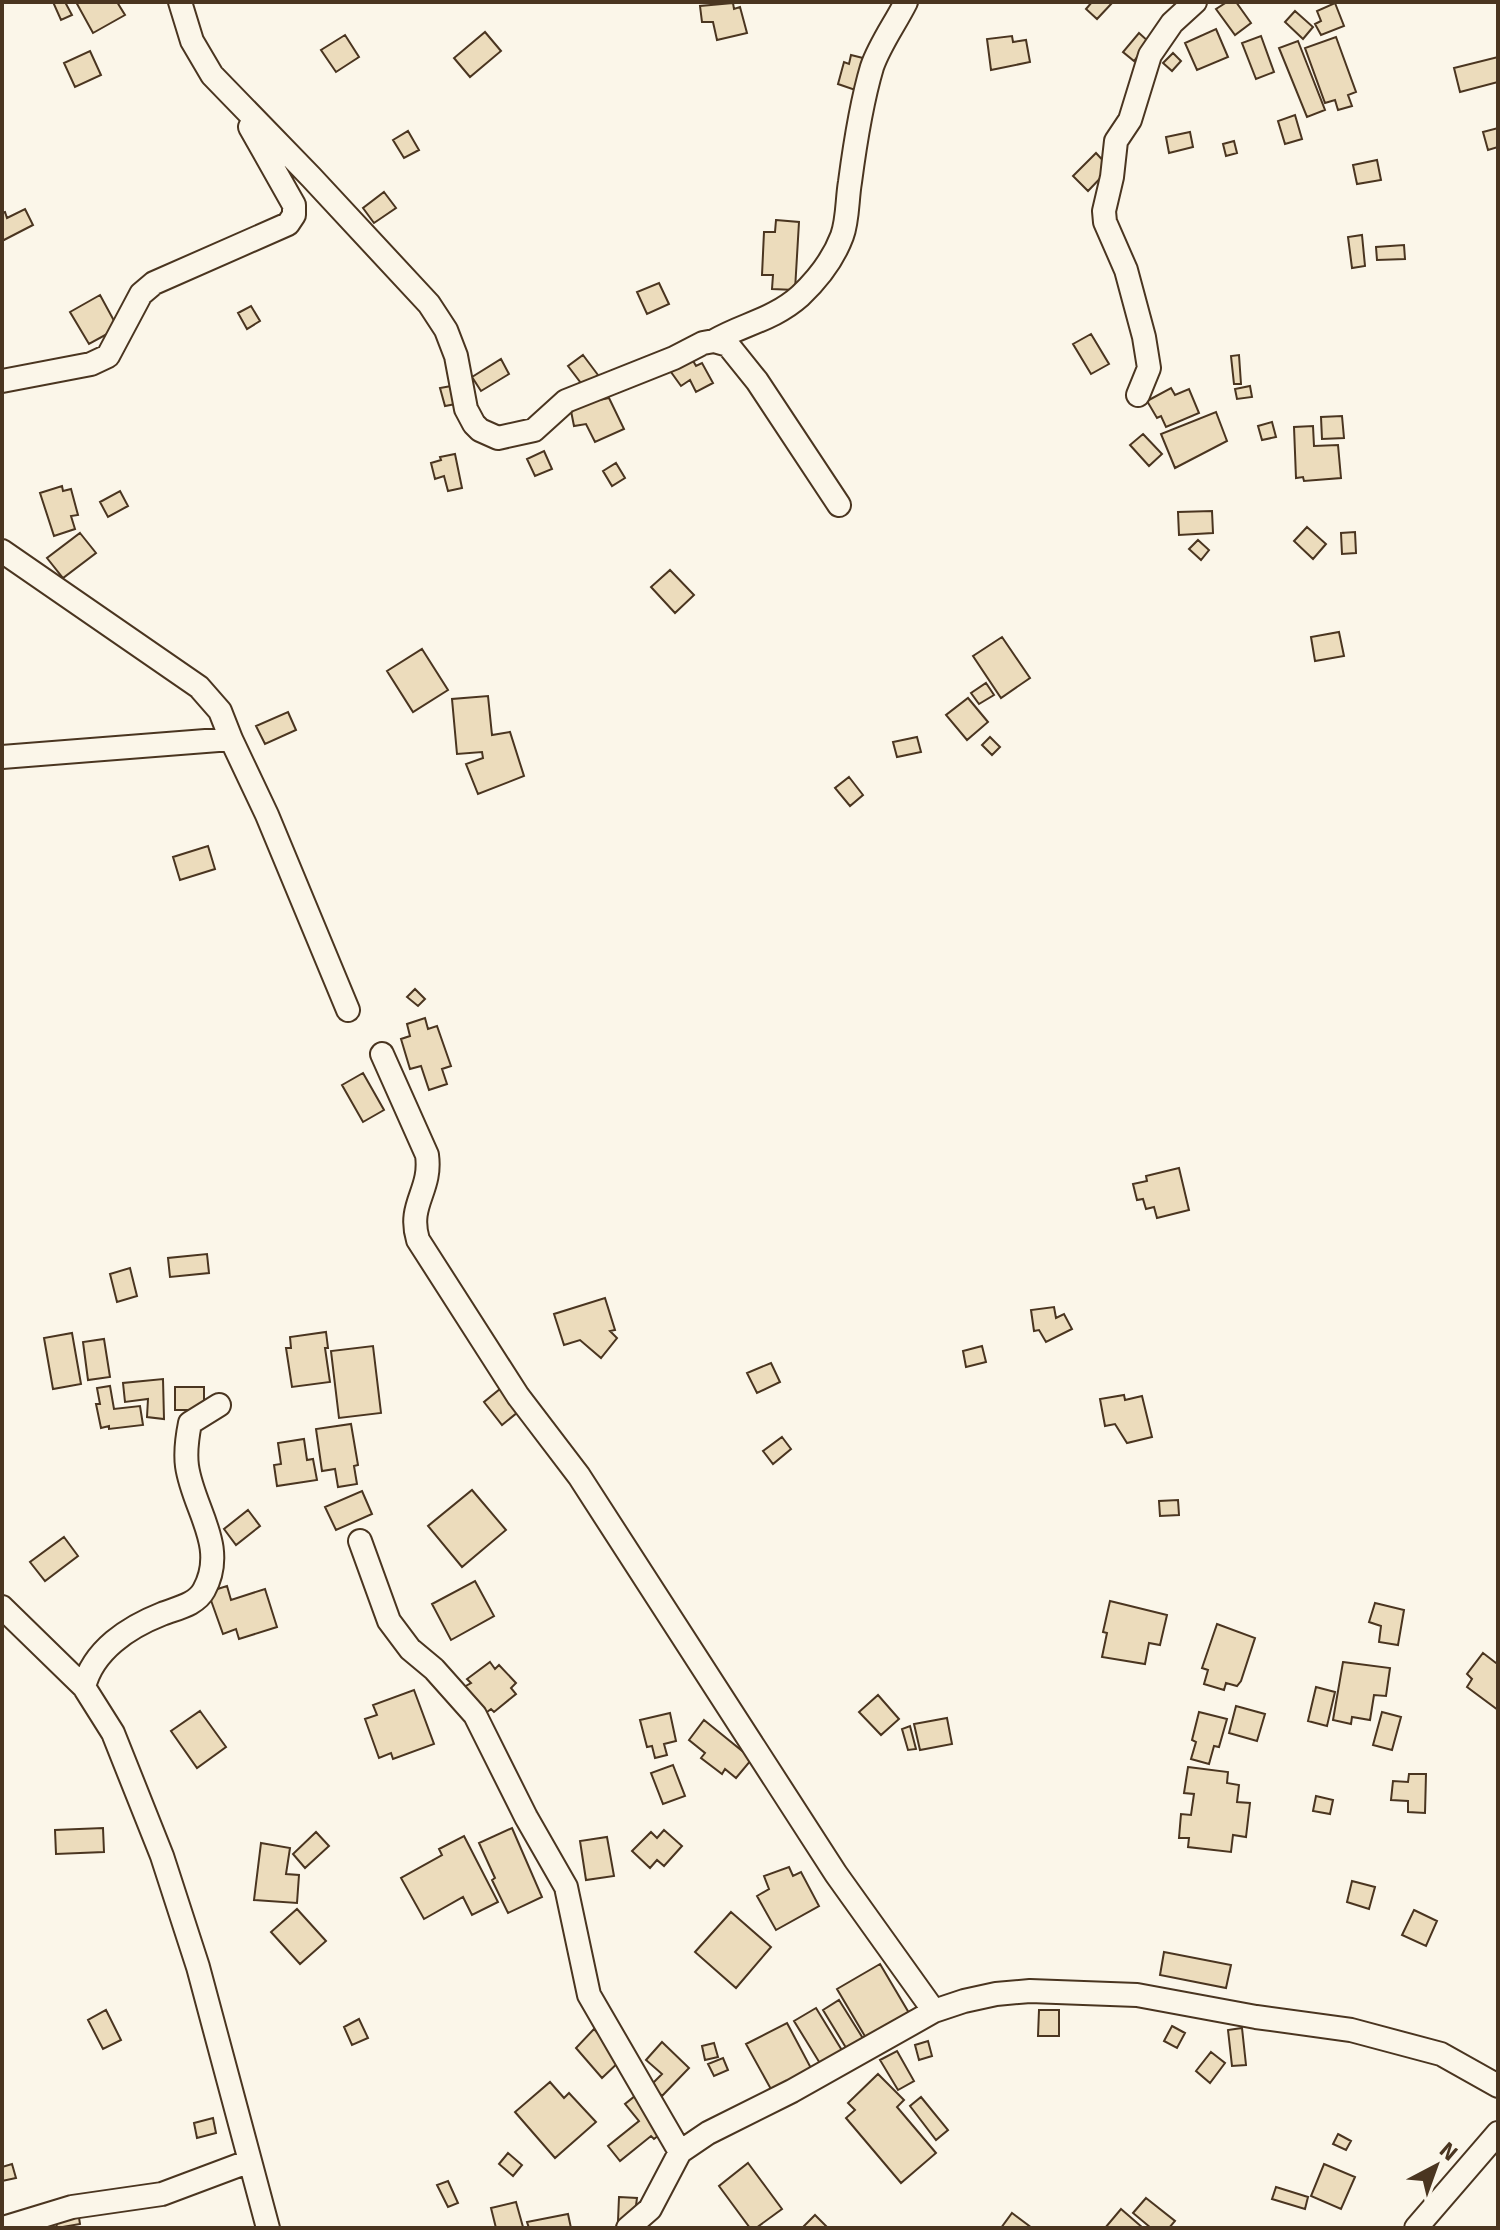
<svg xmlns="http://www.w3.org/2000/svg" width="1500" height="2230" font-family="Signika,sans-serif">
<style>
.building{fill:#ecdcbc;stroke:#4a3520;stroke-width:2}
.lines{fill:none;stroke-linecap:round;stroke-linejoin:round}
.street-casing{stroke:#4a3520;stroke-width:26}
.street{stroke:#fbf6e9;stroke-width:22}
</style>
<rect width="100%" height="100%" fill="#fbf6e9"/>
<!-- building -->
<path class="building" d="M 53,2 L 65,2 L 72,15 L 61,20 Z
M 76,2 L 117,2 L 125,15 L 93,33 Z
M 1092,2 L 1113,2 L 1097,19 L 1086,9 Z
M 1227,2 L 1236,2 L 1251,23 L 1235,35 L 1216,9 Z
M 733,3 L 734,9 L 740,7 L 747,33 L 717,40 L 713,22 L 702,22 L 700,6 Z
M 1335,3 L 1344,26 L 1321,35 L 1315,24 L 1321,21 L 1317,11 Z
M 1295,11 L 1313,27 L 1303,39 L 1285,22 Z
M 1216,29 L 1228,57 L 1197,70 L 1185,43 Z
M 485,32 L 501,51 L 470,77 L 454,58 Z
M 1139,33 L 1149,42 L 1134,61 L 1123,52 Z
M 345,35 L 359,57 L 336,72 L 321,50 Z
M 1012,36 L 1013,42 L 1026,40 L 1030,62 L 991,70 L 987,39 Z
M 1261,36 L 1274,72 L 1256,79 L 1242,43 Z
M 1336,37 L 1356,92 L 1348,95 L 1352,106 L 1338,110 L 1335,100 L 1325,103 L 1305,48 Z
M 1298,41 L 1325,110 L 1307,117 L 1279,48 Z
M 90,51 L 101,75 L 75,87 L 64,63 Z
M 1173,53 L 1181,61 L 1172,71 L 1163,63 Z
M 851,55 L 867,59 L 861,92 L 838,84 L 844,62 L 849,64 Z
M 1498,57 L 1498,82 L 1460,92 L 1454,68 Z
M 1295,115 L 1302,139 L 1285,144 L 1278,121 Z
M 1498,128 L 1498,147 L 1488,150 L 1483,132 Z
M 408,131 L 419,150 L 404,158 L 393,140 Z
M 1190,132 L 1193,147 L 1169,153 L 1166,137 Z
M 1234,141 L 1237,153 L 1226,156 L 1223,144 Z
M 1096,153 L 1110,168 L 1088,191 L 1073,176 Z
M 1377,160 L 1381,180 L 1357,184 L 1353,165 Z
M 384,192 L 396,208 L 374,223 L 363,208 Z
M 25,209 L 33,225 L 2,241 L 2,213 L 5,212 L 7,218 Z
M 776,220 L 799,222 L 795,290 L 772,289 L 773,275 L 762,275 L 764,232 L 775,232 Z
M 1362,235 L 1365,266 L 1352,268 L 1348,237 Z
M 1404,245 L 1405,259 L 1377,260 L 1376,247 Z
M 659,283 L 669,304 L 647,314 L 637,292 Z
M 100,295 L 118,328 L 89,344 L 70,312 Z
M 251,306 L 260,321 L 247,329 L 238,313 Z
M 1091,334 L 1109,364 L 1091,374 L 1073,344 Z
M 583,355 L 598,375 L 584,387 L 568,366 Z
M 1239,355 L 1241,384 L 1234,384 L 1231,356 Z
M 501,359 L 509,374 L 481,391 L 472,377 Z
M 692,359 L 696,366 L 702,363 L 713,383 L 696,392 L 690,380 L 681,386 L 671,372 Z
M 457,385 L 461,403 L 445,406 L 440,388 Z
M 1250,386 L 1252,397 L 1237,399 L 1235,389 Z
M 1171,388 L 1175,395 L 1189,389 L 1199,413 L 1166,427 L 1161,416 L 1157,418 L 1147,401 Z
M 609,398 L 624,429 L 595,442 L 586,424 L 574,426 L 570,406 Z
M 1216,412 L 1227,441 L 1175,468 L 1161,434 Z
M 1342,416 L 1344,438 L 1322,439 L 1321,417 Z
M 1272,422 L 1276,437 L 1262,440 L 1258,426 Z
M 1313,426 L 1314,446 L 1338,445 L 1341,478 L 1304,481 L 1303,477 L 1296,478 L 1294,427 Z
M 1143,434 L 1162,454 L 1149,466 L 1130,445 Z
M 544,451 L 552,469 L 535,476 L 527,459 Z
M 455,454 L 462,488 L 448,491 L 444,476 L 435,479 L 431,463 L 441,460 L 440,457 Z
M 616,463 L 625,478 L 612,486 L 603,471 Z
M 62,486 L 63,491 L 71,489 L 78,515 L 71,516 L 75,529 L 54,536 L 40,493 Z
M 120,491 L 128,506 L 108,517 L 100,502 Z
M 1212,511 L 1213,533 L 1179,535 L 1178,512 Z
M 1307,527 L 1326,544 L 1313,559 L 1294,541 Z
M 1355,532 L 1356,553 L 1342,554 L 1341,533 Z
M 80,533 L 96,553 L 63,578 L 47,558 Z
M 1198,540 L 1209,550 L 1201,560 L 1189,549 Z
M 670,570 L 694,595 L 675,613 L 651,587 Z
M 1339,632 L 1344,656 L 1315,661 L 1311,637 Z
M 1002,637 L 1030,678 L 1001,698 L 973,656 Z
M 422,649 L 448,690 L 413,712 L 387,671 Z
M 986,683 L 994,695 L 979,704 L 971,693 Z
M 488,696 L 492,735 L 510,732 L 524,776 L 478,794 L 466,764 L 483,758 L 482,752 L 457,754 L 452,699 Z
M 968,698 L 988,722 L 967,740 L 946,715 Z
M 288,712 L 296,730 L 265,744 L 256,726 Z
M 917,737 L 921,752 L 897,757 L 893,742 Z
M 990,737 L 1000,747 L 992,755 L 982,745 Z
M 849,777 L 863,795 L 850,806 L 835,788 Z
M 208,846 L 215,869 L 180,880 L 173,857 Z
M 415,989 L 425,999 L 418,1006 L 407,997 Z
M 425,1018 L 428,1029 L 437,1026 L 451,1066 L 442,1069 L 447,1084 L 429,1090 L 421,1066 L 410,1069 L 401,1039 L 410,1036 L 407,1024 Z
M 363,1073 L 384,1110 L 363,1122 L 342,1085 Z
M 1179,1168 L 1189,1210 L 1157,1218 L 1154,1207 L 1146,1209 L 1143,1199 L 1137,1200 L 1133,1184 L 1147,1181 L 1146,1176 Z
M 207,1254 L 209,1273 L 170,1277 L 168,1258 Z
M 130,1268 L 137,1296 L 117,1302 L 110,1274 Z
M 605,1298 L 615,1330 L 610,1331 L 617,1338 L 601,1358 L 580,1340 L 564,1345 L 554,1314 Z
M 1054,1307 L 1056,1318 L 1064,1314 L 1072,1329 L 1046,1342 L 1039,1330 L 1034,1331 L 1031,1310 Z
M 326,1332 L 328,1348 L 325,1348 L 330,1382 L 292,1387 L 286,1348 L 291,1348 L 290,1337 Z
M 72,1333 L 81,1384 L 53,1389 L 44,1338 Z
M 104,1339 L 110,1377 L 88,1380 L 83,1342 Z
M 373,1346 L 381,1413 L 339,1418 L 331,1351 Z
M 982,1346 L 986,1362 L 966,1367 L 963,1351 Z
M 771,1363 L 780,1382 L 757,1393 L 747,1373 Z
M 163,1379 L 164,1419 L 147,1417 L 148,1399 L 125,1402 L 123,1383 Z
M 110,1386 L 114,1409 L 140,1406 L 143,1425 L 109,1429 L 109,1426 L 101,1428 L 96,1404 L 100,1404 L 97,1388 Z
M 175,1387 L 204,1387 L 204,1410 L 175,1410 Z
M 500,1389 L 518,1412 L 502,1425 L 484,1402 Z
M 1124,1395 L 1125,1400 L 1142,1396 L 1152,1437 L 1127,1443 L 1115,1424 L 1105,1426 L 1100,1399 Z
M 351,1424 L 358,1465 L 354,1466 L 357,1484 L 338,1487 L 335,1469 L 322,1471 L 316,1429 Z
M 782,1437 L 791,1449 L 773,1464 L 763,1451 Z
M 304,1439 L 307,1460 L 313,1459 L 317,1480 L 277,1486 L 274,1465 L 281,1464 L 278,1443 Z
M 472,1490 L 506,1530 L 462,1567 L 428,1526 Z
M 362,1491 L 372,1514 L 336,1530 L 325,1507 Z
M 1178,1500 L 1179,1515 L 1160,1516 L 1159,1501 Z
M 248,1510 L 260,1526 L 236,1545 L 224,1529 Z
M 64,1537 L 78,1556 L 45,1581 L 30,1562 Z
M 475,1581 L 494,1616 L 451,1640 L 432,1604 Z
M 227,1586 L 231,1600 L 265,1589 L 277,1627 L 239,1639 L 236,1629 L 223,1634 L 208,1592 Z
M 1110,1601 L 1167,1615 L 1160,1645 L 1149,1643 L 1145,1664 L 1102,1657 L 1107,1633 L 1103,1632 Z
M 1375,1603 L 1404,1610 L 1398,1645 L 1379,1642 L 1381,1626 L 1369,1622 Z
M 1217,1624 L 1255,1638 L 1241,1681 L 1237,1686 L 1226,1683 L 1224,1690 L 1204,1684 L 1208,1670 L 1202,1668 Z
M 1483,1653 L 1496,1663 L 1498,1661 L 1498,1710 L 1467,1687 L 1472,1679 L 1467,1674 Z
M 490,1662 L 495,1669 L 499,1665 L 516,1683 L 511,1688 L 516,1694 L 494,1712 L 491,1709 L 483,1715 L 464,1687 L 471,1683 L 467,1679 Z
M 1343,1662 L 1390,1668 L 1386,1696 L 1374,1695 L 1370,1720 L 1352,1717 L 1351,1724 L 1333,1720 Z
M 1316,1687 L 1335,1692 L 1327,1726 L 1308,1721 Z
M 414,1690 L 434,1744 L 393,1759 L 391,1753 L 379,1758 L 365,1719 L 377,1715 L 373,1705 Z
M 878,1695 L 899,1719 L 881,1735 L 859,1712 Z
M 1236,1706 L 1265,1714 L 1257,1741 L 1229,1733 Z
M 200,1711 L 226,1747 L 197,1768 L 171,1731 Z
M 1199,1712 L 1227,1719 L 1219,1747 L 1214,1746 L 1209,1764 L 1191,1759 L 1196,1742 L 1192,1740 Z
M 1382,1712 L 1401,1717 L 1392,1750 L 1373,1745 Z
M 670,1713 L 676,1741 L 664,1744 L 667,1755 L 655,1758 L 652,1746 L 647,1747 L 640,1720 Z
M 947,1718 L 952,1744 L 920,1750 L 914,1724 Z
M 704,1720 L 752,1759 L 736,1778 L 725,1769 L 722,1774 L 701,1758 L 705,1753 L 689,1740 Z
M 910,1726 L 916,1749 L 908,1750 L 902,1729 Z
M 673,1765 L 685,1796 L 663,1804 L 651,1773 Z
M 1188,1767 L 1228,1772 L 1227,1783 L 1239,1785 L 1237,1802 L 1250,1803 L 1246,1837 L 1233,1835 L 1231,1852 L 1188,1847 L 1189,1838 L 1179,1838 L 1181,1814 L 1191,1815 L 1194,1794 L 1184,1793 Z
M 1409,1774 L 1426,1774 L 1425,1813 L 1408,1812 L 1408,1801 L 1391,1800 L 1393,1781 L 1408,1782 Z
M 1316,1796 L 1333,1800 L 1330,1814 L 1313,1811 Z
M 103,1828 L 104,1852 L 56,1854 L 55,1830 Z
M 512,1828 L 542,1897 L 508,1913 L 492,1880 L 495,1878 L 479,1843 Z
M 664,1830 L 682,1846 L 664,1866 L 657,1860 L 650,1868 L 632,1851 L 651,1832 L 657,1838 Z
M 316,1832 L 329,1846 L 305,1868 L 293,1854 Z
M 464,1836 L 498,1902 L 472,1915 L 463,1897 L 424,1919 L 401,1878 L 442,1855 L 439,1849 Z
M 607,1837 L 614,1876 L 586,1880 L 580,1841 Z
M 261,1843 L 290,1848 L 286,1874 L 299,1875 L 297,1903 L 254,1900 Z
M 789,1867 L 793,1876 L 801,1872 L 819,1906 L 776,1930 L 757,1896 L 769,1889 L 764,1876 Z
M 1352,1881 L 1375,1887 L 1369,1909 L 1347,1902 Z
M 297,1909 L 326,1941 L 300,1964 L 271,1932 Z
M 1414,1910 L 1437,1921 L 1426,1946 L 1402,1935 Z
M 731,1912 L 771,1947 L 736,1988 L 695,1952 Z
M 1164,1952 L 1231,1965 L 1226,1988 L 1160,1975 Z
M 880,1964 L 909,2013 L 866,2038 L 837,1989 Z
M 839,2000 L 864,2040 L 848,2051 L 823,2010 Z
M 816,2008 L 843,2052 L 821,2065 L 794,2021 Z
M 106,2010 L 121,2040 L 103,2049 L 88,2020 Z
M 1039,2010 L 1059,2010 L 1059,2036 L 1038,2036 Z
M 359,2019 L 368,2038 L 352,2045 L 344,2027 Z
M 787,2023 L 812,2070 L 772,2091 L 746,2044 Z
M 1172,2026 L 1185,2033 L 1177,2048 L 1164,2041 Z
M 1242,2028 L 1246,2065 L 1232,2066 L 1228,2030 Z
M 594,2029 L 622,2059 L 602,2078 L 576,2048 Z
M 928,2041 L 932,2056 L 919,2060 L 915,2045 Z
M 662,2042 L 689,2068 L 662,2096 L 651,2085 L 662,2074 L 646,2060 Z
M 714,2043 L 718,2057 L 705,2060 L 702,2046 Z
M 897,2051 L 914,2081 L 898,2090 L 880,2060 Z
M 1211,2052 L 1225,2063 L 1210,2083 L 1196,2071 Z
M 723,2058 L 728,2070 L 714,2076 L 708,2064 Z
M 878,2074 L 904,2100 L 897,2107 L 936,2153 L 901,2183 L 846,2118 L 855,2110 L 848,2103 Z
M 550,2082 L 564,2098 L 569,2093 L 596,2122 L 555,2158 L 515,2112 Z
M 635,2096 L 664,2131 L 654,2139 L 651,2136 L 620,2161 L 608,2146 L 639,2121 L 625,2104 Z
M 921,2097 L 948,2130 L 936,2140 L 910,2106 Z
M 213,2118 L 216,2133 L 197,2138 L 194,2123 Z
M 1338,2134 L 1351,2141 L 1346,2150 L 1333,2144 Z
M 508,2153 L 522,2165 L 513,2176 L 499,2164 Z
M 748,2163 L 782,2209 L 756,2228 L 750,2228 L 719,2186 Z
M 12,2164 L 16,2178 L 2,2181 L 2,2167 Z
M 1324,2164 L 1355,2177 L 1341,2209 L 1311,2196 Z
M 448,2181 L 458,2203 L 448,2207 L 437,2185 Z
M 1276,2187 L 1308,2197 L 1305,2209 L 1272,2199 Z
M 619,2197 L 637,2198 L 634,2221 L 618,2221 Z
M 1146,2198 L 1175,2221 L 1169,2228 L 1151,2228 L 1133,2213 Z
M 516,2202 L 523,2227 L 496,2228 L 491,2208 Z
M 1121,2209 L 1143,2228 L 1105,2228 Z
M 78,2211 L 80,2224 L 57,2228 L 55,2216 Z
M 1012,2213 L 1032,2228 L 1001,2228 Z
M 568,2214 L 571,2228 L 529,2228 L 527,2222 Z
M 815,2215 L 828,2228 L 802,2228 Z"/>
<g class="lines">
<!-- street casing -->
<g class="street-casing">
<path id="street" d="M 180,2 L 192,41 L 212,75 L 311,177 L 429,304 L 446,330 L 456,356 L 466,409 L 474,424 L 480,430 L 498,438 L 534,430 L 566,401 L 674,358 L 703,343 L 714,341 L 728,345 L 757,381 L 839,505
M 714,341 C 743,324 773,320 800,296 C 818,279 833,260 842,236 C 848,220 847,199 850,182 C 855,144 861,104 872,67 C 880,44 895,24 906,2
M 2,381 L 91,364 L 108,356 L 141,294 L 154,283 L 288,224 L 294,215 L 294,205 L 250,127
M 1138,395 L 1149,368 L 1144,337 L 1126,270 L 1105,222 L 1104,211 L 1112,177 L 1116,141 L 1130,120 L 1150,55 L 1172,23 L 1195,2
M 2,551 L 199,687 L 220,711 L 231,739 L 267,815 L 348,1010
M 2,757 L 231,739
M 382,1054 L 427,1155 C 432,1191 407,1204 418,1240 L 518,1396 L 579,1476 L 836,1874 L 934,2011
M 360,1541 L 389,1621 L 410,1649 L 434,1669 L 475,1715 L 526,1817 L 566,1887 L 589,1995 L 680,2152
M 2,1607 L 84,1687 L 113,1733 L 162,1856 L 198,1967 L 268,2228
M 84,1687 C 93,1650 129,1627 162,1614 C 177,1608 196,1605 204,1590 C 228,1546 193,1509 187,1466 C 185,1451 187,1438 190,1423 L 219,1405
M 3,2228 L 72,2207 L 162,2194 L 250,2161
M 628,2228 L 650,2209 L 680,2152 L 708,2133 L 792,2091 L 934,2011 L 964,2001 L 996,1994 L 1030,1991 L 1137,1995 L 1256,2017 L 1351,2030 L 1441,2054 L 1498,2086
M 1416,2228 L 1498,2133"/>
</g>
<!-- street -->
<use href="#street" class="street"/>
</g>
<!-- border -->
<rect width="1500" height="2230" fill="none" stroke="#4a3520" stroke-width="8"/>
<!-- north arrow -->
<g transform="translate(1436 2166) rotate(41)" stroke="#fbf6e9" stroke-width="6" paint-order="stroke">
<path d="M0-6L14 30L0 20L-14 30Z" fill="#4a3520"/>
<text y="-12" font-size="22" font-weight="bold" text-anchor="middle" fill="#4a3520">N</text>
</g>
</svg>
